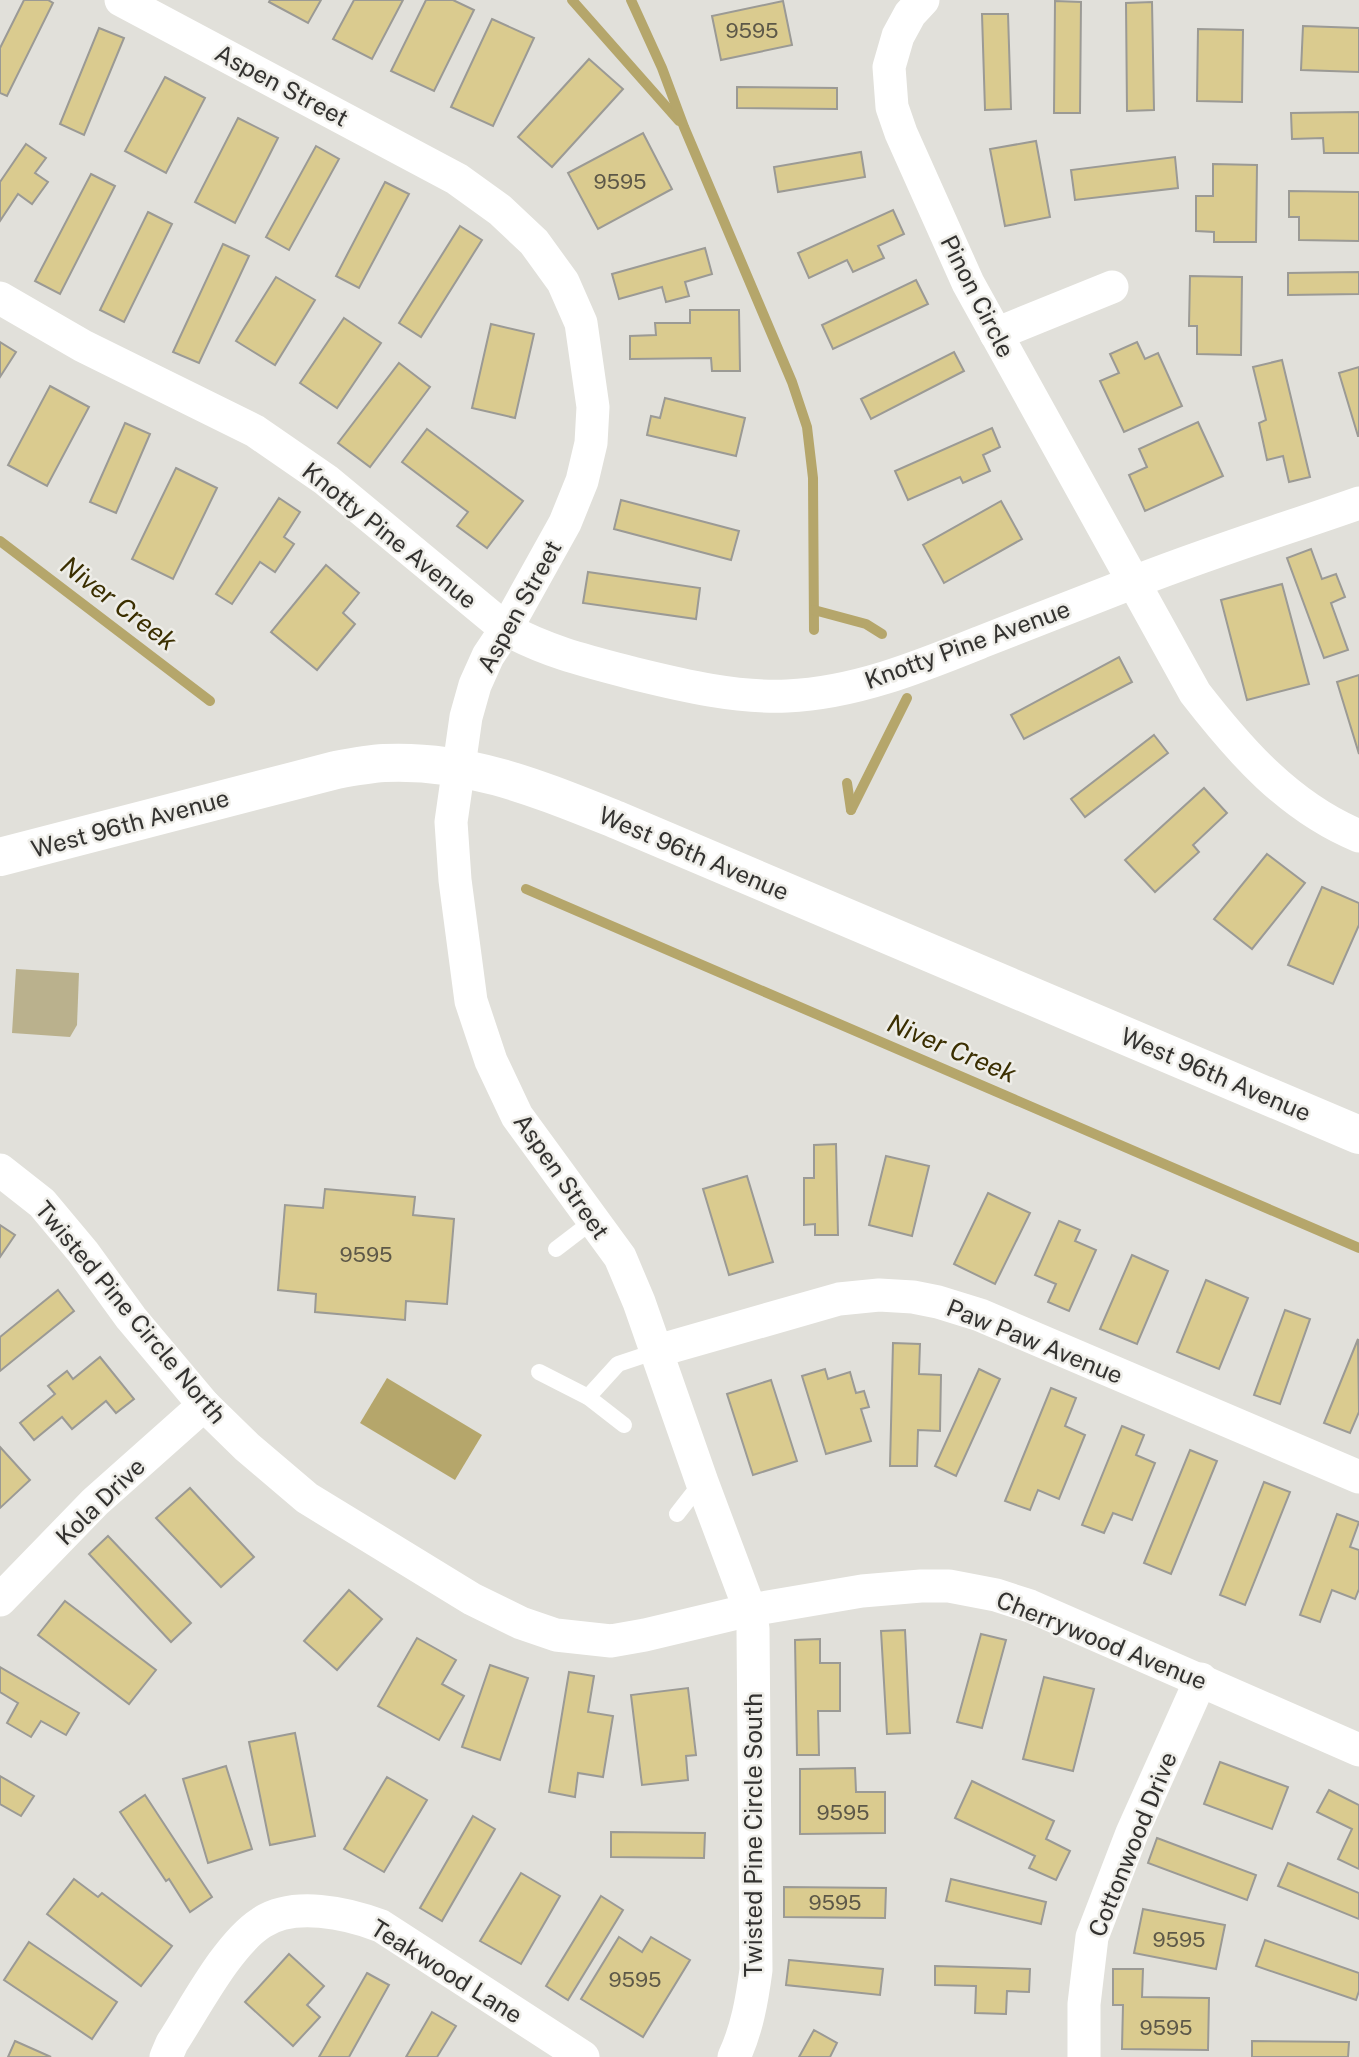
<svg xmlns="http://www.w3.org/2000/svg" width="1359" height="2057" viewBox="0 0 1359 2057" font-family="'Public Sans',sans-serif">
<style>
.green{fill:#bab18d}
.water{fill:#b5a66b}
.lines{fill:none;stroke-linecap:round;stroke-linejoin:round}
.stream{stroke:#b5a66b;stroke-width:10}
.building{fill:#dacb8f;stroke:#9b9a95;stroke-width:2}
.service{stroke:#fff;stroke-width:16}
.minor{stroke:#fff;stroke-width:33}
.tertiary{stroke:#fff;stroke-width:38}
.labels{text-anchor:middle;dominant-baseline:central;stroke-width:5;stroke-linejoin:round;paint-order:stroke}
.number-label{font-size:21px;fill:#5d5848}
.street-label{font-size:24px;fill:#333230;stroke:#eeede8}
.water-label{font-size:26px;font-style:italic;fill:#3a2e00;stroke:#eeede8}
</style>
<rect width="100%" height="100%" fill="#e1e0da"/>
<polygon class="green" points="16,969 79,973 77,1025 70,1037 12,1033"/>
<polygon class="water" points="387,1378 482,1435 455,1480 360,1423"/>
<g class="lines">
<g class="stream">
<polyline points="572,0 679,121"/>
<polyline points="631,0 662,68 684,127 792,382 807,427 813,478 814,630"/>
<polyline points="0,541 210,701"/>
<polyline points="814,610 866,624 882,634"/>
<polyline points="847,783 851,810"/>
<polyline points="851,810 907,698"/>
<polyline points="526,889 1359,1248"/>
</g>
</g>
<g class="building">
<polygon points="24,0 48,0 53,3 7,96 0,93 0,48"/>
<polygon points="270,0 321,0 308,23 269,2"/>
<polygon points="354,0 403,0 372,59 333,39"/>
<polygon points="426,0 453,0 474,10 434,91 391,71"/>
<polygon points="783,1 792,45 721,60 712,16"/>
<polygon points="1055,1 1081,2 1080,113 1054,113"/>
<polygon points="1152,2 1154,110 1127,111 1126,3"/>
<polygon points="982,14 1008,14 1011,109 985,110"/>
<polygon points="492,19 534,38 493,126 451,107"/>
<polygon points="1303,26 1359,28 1359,72 1301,70"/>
<polygon points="99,28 124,38 84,135 60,124"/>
<polygon points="1198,29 1243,30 1242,102 1197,101"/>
<polygon points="589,59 623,89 552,167 518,137"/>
<polygon points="165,77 205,98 166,173 125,151"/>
<polygon points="737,87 837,88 837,109 737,108"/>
<polygon points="1359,112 1359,153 1324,153 1323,138 1292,139 1291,113"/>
<polygon points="238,118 278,138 235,223 195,202"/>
<polygon points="643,133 672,189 598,229 568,173"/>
<polygon points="1036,141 1050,217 1005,226 990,149"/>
<polygon points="26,144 46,158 35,173 48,182 32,204 18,194 0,221 0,182"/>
<polygon points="316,146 339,159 289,250 266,237"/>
<polygon points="861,152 865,177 778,192 774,167"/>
<polygon points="1175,157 1178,188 1075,200 1071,170"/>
<polygon points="1213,164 1257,165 1256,242 1214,242 1214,232 1196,231 1196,196 1213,196"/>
<polygon points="91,174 115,186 60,294 35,281"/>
<polygon points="385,182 409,194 359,288 336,276"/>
<polygon points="1289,191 1359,192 1359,241 1299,240 1299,217 1289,217"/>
<polygon points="893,210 904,234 878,246 884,258 853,272 847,260 809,278 798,253"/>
<polygon points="148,212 172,224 124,322 100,310"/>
<polygon points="460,226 482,240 421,337 399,323"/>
<polygon points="223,244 249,256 199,363 173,352"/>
<polygon points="705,248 712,274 685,282 689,296 666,302 662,287 619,299 612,274"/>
<polygon points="1359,272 1359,294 1288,295 1288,273"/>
<polygon points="1190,276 1242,277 1241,355 1197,354 1197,326 1189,326"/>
<polygon points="276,277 315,300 275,365 236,341"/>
<polygon points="916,280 928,304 833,349 822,325"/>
<polygon points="690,310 739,310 740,371 712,371 711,358 630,359 630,336 656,335 655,323 690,323"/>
<polygon points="344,318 381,343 337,408 300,383"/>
<polygon points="491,324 534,334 515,418 472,408"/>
<polygon points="0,342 16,352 0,377"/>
<polygon points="1137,342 1145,359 1158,353 1182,406 1124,432 1100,381 1119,373 1110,354"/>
<polygon points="954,352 964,371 871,419 861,399"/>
<polygon points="1282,360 1310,477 1289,482 1283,456 1267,460 1259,423 1266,420 1253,367"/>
<polygon points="399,363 430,387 370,467 338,443"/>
<polygon points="1359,367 1359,436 1358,436 1339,373"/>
<polygon points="50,386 89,407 47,486 8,465"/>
<polygon points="665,398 745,418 736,456 647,435 651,416 660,418"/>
<polygon points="1198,422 1223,476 1145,511 1129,475 1147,467 1139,449"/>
<polygon points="125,423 150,434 116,513 90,502"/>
<polygon points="992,428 1000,447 983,455 990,471 963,483 960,477 908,500 895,471"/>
<polygon points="427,429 523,501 487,548 457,526 468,512 402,462"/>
<polygon points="176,468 217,488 173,579 132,559"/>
<polygon points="279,498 300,512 284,537 294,544 275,572 260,562 232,604 216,594"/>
<polygon points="621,500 739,531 731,560 614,529"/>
<polygon points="1001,501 1022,539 944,583 923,545"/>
<polygon points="1311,549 1322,579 1336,574 1345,597 1331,603 1348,650 1324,658 1287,558"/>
<polygon points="326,565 359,593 343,613 355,624 317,670 271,632"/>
<polygon points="588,572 700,588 696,619 583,603"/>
<polygon points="1282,584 1309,684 1247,700 1221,600"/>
<polygon points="1119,657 1132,682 1024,739 1011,715"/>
<polygon points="1359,675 1359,754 1337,682"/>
<polygon points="1154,735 1168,753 1085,817 1071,799"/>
<polygon points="1204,788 1227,813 1193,845 1199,852 1155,892 1125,860"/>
<polygon points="1267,854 1305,883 1252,949 1214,919"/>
<polygon points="1322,887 1359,903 1359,925 1333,984 1288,965"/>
<polygon points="836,1144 838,1235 815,1235 815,1224 804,1225 804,1178 814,1178 814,1145"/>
<polygon points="886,1156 929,1166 912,1236 869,1225"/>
<polygon points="747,1176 773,1262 729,1275 703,1189"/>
<polygon points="325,1189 415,1197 413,1215 454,1219 447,1304 406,1301 405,1320 315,1312 316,1294 278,1290 285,1205 323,1208"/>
<polygon points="988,1193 1030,1213 995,1284 954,1264"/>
<polygon points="1059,1221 1080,1230 1075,1241 1096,1250 1069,1311 1048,1302 1056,1284 1035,1275"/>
<polygon points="0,1225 15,1235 0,1257"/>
<polygon points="1132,1255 1168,1271 1137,1344 1100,1329"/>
<polygon points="1206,1280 1248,1298 1219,1369 1177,1352"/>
<polygon points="58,1290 74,1311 0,1371 0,1337"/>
<polygon points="1285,1310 1310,1319 1280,1404 1254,1395"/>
<polygon points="1358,1339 1359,1412 1350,1433 1324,1423"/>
<polygon points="893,1343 920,1344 919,1374 941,1375 940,1431 918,1430 917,1466 890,1466"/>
<polygon points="100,1357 134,1399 116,1413 106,1401 72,1429 62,1417 34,1440 20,1423 55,1394 48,1386 67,1371 73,1379"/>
<polygon points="825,1369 828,1379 850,1372 856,1393 864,1391 869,1407 861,1409 871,1441 826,1454 802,1376"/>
<polygon points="979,1369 1000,1379 956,1476 935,1466"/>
<polygon points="771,1380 797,1461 753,1475 727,1394"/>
<polygon points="1051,1388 1076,1398 1065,1426 1085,1435 1059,1499 1038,1490 1030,1510 1005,1501"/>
<polygon points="1122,1426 1144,1435 1136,1455 1155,1463 1132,1520 1113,1513 1104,1533 1082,1525"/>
<polygon points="0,1447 30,1480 0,1508"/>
<polygon points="1190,1450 1217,1461 1171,1574 1144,1563"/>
<polygon points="1264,1482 1290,1492 1245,1605 1220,1595"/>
<polygon points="190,1488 254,1557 221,1587 156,1518"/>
<polygon points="1337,1514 1359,1522 1350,1547 1359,1550 1359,1589 1355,1599 1332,1590 1320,1622 1300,1615"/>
<polygon points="108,1536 191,1623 171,1642 89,1554"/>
<polygon points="349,1590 382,1619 337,1670 304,1641"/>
<polygon points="65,1601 156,1670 129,1704 38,1635"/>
<polygon points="905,1630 910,1733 887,1734 881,1631"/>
<polygon points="981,1634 1006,1640 982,1728 957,1722"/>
<polygon points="417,1638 456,1660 442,1684 464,1696 439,1740 378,1706"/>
<polygon points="820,1639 820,1663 840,1663 840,1711 818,1711 819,1755 797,1755 795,1640"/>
<polygon points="490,1665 528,1678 500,1760 462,1747"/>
<polygon points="0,1667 79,1713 66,1735 41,1721 31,1737 7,1723 18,1703 0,1692"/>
<polygon points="569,1672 594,1676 588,1712 613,1716 603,1777 578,1773 575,1797 549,1792"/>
<polygon points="1044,1677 1094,1689 1073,1771 1023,1759"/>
<polygon points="688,1688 696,1755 686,1756 688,1780 642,1785 631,1695"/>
<polygon points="295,1733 315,1836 270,1845 249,1742"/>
<polygon points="1220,1762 1288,1787 1272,1829 1204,1804"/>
<polygon points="226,1766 252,1849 208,1863 183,1779"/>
<polygon points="855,1768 856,1792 885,1792 885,1833 800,1834 800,1769"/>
<polygon points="0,1776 34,1796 21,1816 0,1804"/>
<polygon points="387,1777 427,1800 384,1872 344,1849"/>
<polygon points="972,1781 1054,1821 1046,1839 1070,1851 1056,1880 1029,1868 1035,1856 955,1818"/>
<polygon points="1329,1790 1359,1805 1359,1869 1338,1859 1352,1829 1317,1812"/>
<polygon points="145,1795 212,1897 190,1912 169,1879 166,1881 120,1812"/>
<polygon points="473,1816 495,1829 442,1921 420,1908"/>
<polygon points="611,1832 705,1833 704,1858 611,1857"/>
<polygon points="1157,1838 1256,1875 1247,1900 1148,1863"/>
<polygon points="1288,1863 1359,1893 1359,1919 1278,1886"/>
<polygon points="521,1873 560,1896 521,1964 480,1941"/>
<polygon points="74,1879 98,1897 102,1893 172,1946 141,1986 47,1914"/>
<polygon points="951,1879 1046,1902 1041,1924 946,1901"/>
<polygon points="784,1887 886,1888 885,1918 784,1917"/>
<polygon points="601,1896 623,1910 568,2000 546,1986"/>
<polygon points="1143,1909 1225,1925 1216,1969 1134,1953"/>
<polygon points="619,1937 642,1952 651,1937 690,1960 643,2037 581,1999"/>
<polygon points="1265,1940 1359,1973 1359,1991 1356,2000 1256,1966"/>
<polygon points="29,1942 117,2002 92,2039 4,1980"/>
<polygon points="289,1954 324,1986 307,2005 320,2017 293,2046 245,2002"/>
<polygon points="789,1960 883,1969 880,1995 786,1985"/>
<polygon points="935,1966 1030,1969 1029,1992 1007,1991 1006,2014 975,2013 976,1986 935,1985"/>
<polygon points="1113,1969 1143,1969 1142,1997 1209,1998 1208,2050 1122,2049 1123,2005 1113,2005"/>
<polygon points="367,1973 389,1985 349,2057 319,2057"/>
<polygon points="432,2012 456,2026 437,2057 406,2057"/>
<polygon points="814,2030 837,2043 830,2057 799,2057"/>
<polygon points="15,2041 51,2057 8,2057"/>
<polygon points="1252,2041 1349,2042 1348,2057 1252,2057"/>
</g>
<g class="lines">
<g class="service">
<polyline points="556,1249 594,1220"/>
<polyline points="539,1372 588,1397 624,1425"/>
<polyline points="588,1397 618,1364 657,1351"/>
<polyline points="677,1514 702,1482"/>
</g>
<g class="minor">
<path d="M121,0L457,179L500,210L534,242L563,282L581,323L593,407L591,443L582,481L565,523L506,629L488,656L475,685L466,717L451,822L455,880L471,1001L491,1061L517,1116L620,1257L639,1302L702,1482L750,1610L753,1629L756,1970C752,2000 747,2029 734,2057"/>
<path d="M923,0L910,14L898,36L889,67L892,107L901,133L968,283L1195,693C1240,751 1289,807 1359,836"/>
<path d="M0,298L83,346L255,431L326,480L506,629C547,652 590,662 636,674C685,686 736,698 787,696C855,693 919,667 981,642C1027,624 1073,606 1119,588C1198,556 1279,531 1359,503"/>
<polyline points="996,334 1112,287"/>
<polyline points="0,1170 42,1203 83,1252 131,1318 204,1405 247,1447 307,1498 472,1599 521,1623 556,1635 611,1641 645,1635 750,1610 862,1591 921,1586 949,1586 996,1595 1030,1606 1359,1750"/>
<polyline points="657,1351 839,1299 879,1295 913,1297 938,1302 980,1315 1359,1477"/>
<polyline points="0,1600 95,1502 204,1405"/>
<path d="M166,2057L172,2043C195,2008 227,1945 261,1923C293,1901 347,1913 381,1926L583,2057"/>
<polyline points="1084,2057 1084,2004 1092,1937 1132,1833 1201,1679"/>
</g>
<path class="tertiary" d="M0,857L336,770C352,767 368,764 384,763C469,759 539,789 617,820L1359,1135"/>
</g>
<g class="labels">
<g class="number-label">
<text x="752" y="30">9595</text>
<text x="620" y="181">9595</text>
<text x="366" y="1254">9595</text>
<text x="843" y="1812">9595</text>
<text x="835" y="1902">9595</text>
<text x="1179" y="1939">9595</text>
<text x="635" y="1979">9595</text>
<text x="1166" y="2027">9595</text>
</g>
<g class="street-label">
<text transform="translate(282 85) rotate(28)">Aspen Street</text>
<text transform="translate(978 296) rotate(63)">Pinon Circle</text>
<text transform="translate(390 535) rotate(39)">Knotty Pine Avenue</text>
<text transform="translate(519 606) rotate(-61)">Aspen Street</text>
<text transform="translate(967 644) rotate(-20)">Knotty Pine Avenue</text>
<text transform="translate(130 823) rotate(-15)">West 96th Avenue</text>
<text transform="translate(694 853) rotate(23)">West 96th Avenue</text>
<text transform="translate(1216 1074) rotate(23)">West 96th Avenue</text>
<text transform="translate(562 1176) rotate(55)">Aspen Street</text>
<text transform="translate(131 1312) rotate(50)">Twisted Pine Circle North</text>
<text transform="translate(1035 1341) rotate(22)">Paw Paw Avenue</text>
<text transform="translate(100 1501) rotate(-44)">Kola Drive</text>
<text transform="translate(1102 1640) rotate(22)">Cherrywood Avenue</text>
<text transform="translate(753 1835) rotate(-90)">Twisted Pine Circle South</text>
<text transform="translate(1132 1844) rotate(-68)">Cottonwood Drive</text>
<text transform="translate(447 1971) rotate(32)">Teakwood Lane</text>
</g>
<g class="water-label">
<text transform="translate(119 603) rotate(37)">Niver Creek</text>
<text transform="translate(952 1048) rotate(23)">Niver Creek</text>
</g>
</g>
</svg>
